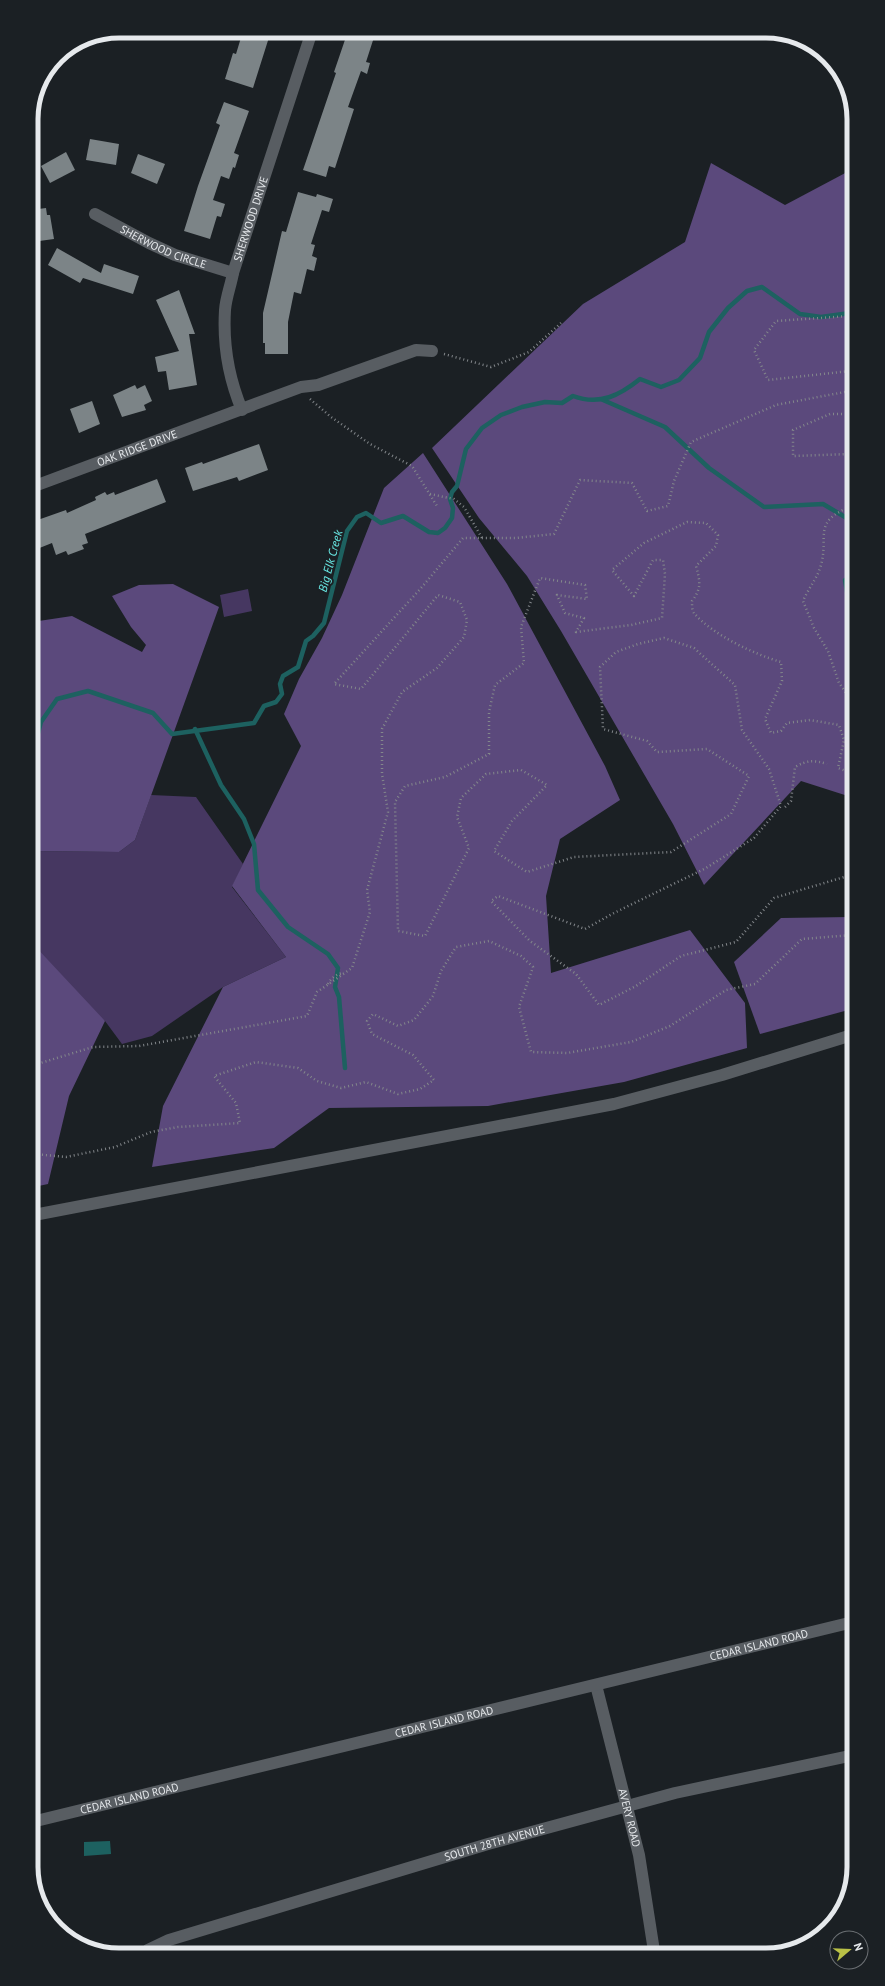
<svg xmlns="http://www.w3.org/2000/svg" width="885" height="1986" viewBox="0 0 885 1986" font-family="'PT Sans',sans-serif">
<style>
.green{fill:#463761}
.forest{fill:#5b497c}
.water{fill:#1d6160}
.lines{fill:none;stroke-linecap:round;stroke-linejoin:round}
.stream{stroke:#1d6160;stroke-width:4.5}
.building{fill:#7c8487}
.path{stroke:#83878b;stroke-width:2.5;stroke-dasharray:1 3;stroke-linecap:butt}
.minor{stroke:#585d62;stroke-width:12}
.labels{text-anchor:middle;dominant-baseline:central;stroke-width:4;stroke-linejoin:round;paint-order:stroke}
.street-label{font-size:11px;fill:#e6e9ec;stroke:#1b2024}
.water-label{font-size:12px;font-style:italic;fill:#68e8e4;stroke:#1b2024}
.rim{fill:none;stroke:#e6e9ec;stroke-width:5}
</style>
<rect width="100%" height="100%" fill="#1b2024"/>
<g class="green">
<polygon points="248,589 252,611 224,617 220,595"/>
<polygon points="151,795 196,797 243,864 232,887 286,957 223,987 152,1036 122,1044 105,1021 33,970 33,851 119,852 135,840"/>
</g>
<g class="forest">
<polygon points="711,163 785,205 849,171 851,797 801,781 704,885 673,824 561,631 527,576 479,518 432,448 583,304 685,242"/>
<polygon points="423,453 507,584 605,766 620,800 560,839 546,896 551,973 690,930 745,1003 747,1048 624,1082 488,1106 329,1108 274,1148 152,1167 163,1106 223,987 286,957 232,886 301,746 284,714 299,679 322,638 342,595 384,488"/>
<polygon points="173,584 219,607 135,840 119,852 33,851 32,622 72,616 142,652 146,645 131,627 112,596 139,585"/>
<polygon points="851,917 852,1009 760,1034 734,962 781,918"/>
<polygon points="33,944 105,1021 69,1096 48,1184 34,1187"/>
</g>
<polygon class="water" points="110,1841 111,1854 84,1856 84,1842"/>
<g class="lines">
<g class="stream">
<polyline points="603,400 665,427 709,468 764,507 823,504 850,520"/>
<polyline points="851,576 845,580 851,614"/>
<polyline points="195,729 221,785 244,819 254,844 258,890 288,927 328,954 338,968 335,987 339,997 345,1068"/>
<path d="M33,752L41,722L57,699L88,691L153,713L172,734L254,723L264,706L276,702L282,694L280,684L283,676L298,667L306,641L313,636L324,623L347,531L357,517L366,513L381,523L403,516L429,532L438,533L445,528L452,518L453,508L450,499L452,492L457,486L466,449L482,428L501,415L522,407L545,402L562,403L573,396C600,406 620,395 640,379L661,387L679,380L700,358L709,332L728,308L747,291L762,287L800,314L821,317L850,313"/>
</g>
</g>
<g class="building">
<polygon points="243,31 271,31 253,88 225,79 233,53 236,54"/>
<polygon points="348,31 376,31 366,62 370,63 367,74 361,71 348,107 354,109 335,168 329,166 326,177 303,170 336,73 334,72"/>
<polygon points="224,102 249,111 234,153 239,155 235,168 233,167 229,179 221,176 213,200 225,204 221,217 217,216 210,239 184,231 198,186 220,125 216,123"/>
<polygon points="90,139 119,144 116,165 86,160"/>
<polygon points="66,152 75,170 50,183 41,166"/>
<polygon points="138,154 165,164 157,184 131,173"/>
<polygon points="298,192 316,197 317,194 333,199 329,212 322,210 311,244 315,245 312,256 317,258 314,271 307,269 301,294 294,292 288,322 288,354 265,354 265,343 263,343 263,313 282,231 286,232"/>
<polygon points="46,208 47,215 50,215 54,239 32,242 31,210"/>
<polygon points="57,248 101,273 104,264 139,276 133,294 83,278 80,283 48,265"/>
<polygon points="179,290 195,334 189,334 197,385 169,390 166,371 158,372 155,357 179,351 156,300"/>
<polygon points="135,385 137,389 145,385 152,401 144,405 146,410 122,417 113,395"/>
<polygon points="92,401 100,424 79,433 70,409"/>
<polygon points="259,444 268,470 239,481 237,477 193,491 185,468 202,462 203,464"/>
<polygon points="157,479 166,502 85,534 88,543 82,545 84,549 68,555 66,551 56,555 52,543 32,551 32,522 66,510 67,513 96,500 95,497 105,492 107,495 114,492 115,495"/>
</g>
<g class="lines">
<g class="path">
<polyline points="850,316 776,321 754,350 768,380 850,371"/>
<polyline points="444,354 491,367 529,352 561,323"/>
<polyline points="310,399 331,417 370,444 412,466 437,506"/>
<polyline points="850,414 830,414 793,430 793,456 850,454"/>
<polyline points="430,494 454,499 464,507 482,538"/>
<path d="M850,507C812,522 829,536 821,565C818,577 808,589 803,601L814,628L828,651L839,683L851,700"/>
<path d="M851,773L838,768L844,740L839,725L810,720L787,723L781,731L771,733L765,719L782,681L781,662C756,655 711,634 694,613C692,610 692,605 692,601C702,588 700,581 696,566L716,546L718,535L706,523L687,522L644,543L612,570L634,596L653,560H663L665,574L662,618L631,625L576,632L584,618L565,613L557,595L587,599L585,585L540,578L521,627L524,663L495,685L489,712V754L445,777L405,786L395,802L398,931L425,936L469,848L457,817L461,798L486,774L521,770L547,785L512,821L494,851L527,872L574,857L671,852L731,814L749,776L707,749L657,752L647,741L603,729L600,667L616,652L638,644L664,638L694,648L735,685L742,730L769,769L781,806L754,838L706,868L612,914L585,929L498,896L491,901L530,941L576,974L599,1005L636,986L681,956L736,942L774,898L851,875"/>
<path d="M785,807L791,801L795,767C807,760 814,760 827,764"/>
<path d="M328,984C331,978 338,973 344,973"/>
<polyline points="34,1065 93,1047 139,1046 307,1016 317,992 352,968 370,912 367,890 388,812 382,774 382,729 402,692 437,668 464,637 467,620 460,602 438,595 361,689 334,684 422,587 463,538 516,538 554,534 580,480 632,483 647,511 668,506 674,481 691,442 776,405 850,391"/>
<polyline points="34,1154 66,1157 115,1147 151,1132 178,1127 240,1123 236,1103 214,1076 256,1062 298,1068 317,1081 341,1088 366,1082 398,1094 420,1089 434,1080 413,1055 372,1034 367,1021 373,1014 398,1026 414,1020 433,996 441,971 456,947 489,941 521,956 533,967 519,1007 531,1052 567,1053 631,1042 670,1026 726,990 755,984 802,939 852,935"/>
</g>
<g class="minor">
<path id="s1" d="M95,214L149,243L175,255L233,273"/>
<path id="s2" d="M242,410C229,379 223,343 225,310C226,297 231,285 233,273L312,31"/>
<path id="s3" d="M32,487L301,387L318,385L416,350L432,351"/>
<polyline points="34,1215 614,1104 722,1075 852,1035"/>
<path id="s4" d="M596,1685L639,1855L654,1951"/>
<path id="s5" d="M36,1821L853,1622"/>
<path id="s6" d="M143,1955L148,1950L169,1940L488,1844L675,1793L854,1755"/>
</g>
</g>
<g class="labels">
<g class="street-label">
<text stroke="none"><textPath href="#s2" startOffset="197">SHERWOOD DRIVE</textPath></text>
<text stroke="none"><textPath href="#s1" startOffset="76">SHERWOOD CIRCLE</textPath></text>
<text stroke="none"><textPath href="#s3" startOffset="112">OAK RIDGE DRIVE</textPath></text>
<text stroke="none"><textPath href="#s5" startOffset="744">CEDAR ISLAND ROAD</textPath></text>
<text stroke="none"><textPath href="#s5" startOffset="420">CEDAR ISLAND ROAD</textPath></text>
<text stroke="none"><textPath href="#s5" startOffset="96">CEDAR ISLAND ROAD</textPath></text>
<text stroke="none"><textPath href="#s4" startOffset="137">AVERY ROAD</textPath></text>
<text stroke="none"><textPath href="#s6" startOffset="370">SOUTH 28TH AVENUE</textPath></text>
</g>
<g class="water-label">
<text transform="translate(330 561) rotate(-75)">Big Elk Creek</text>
</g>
</g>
<path d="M0 0H885V1986H0ZM119 38H766A81 81 0 0 1 847 119V1867A81 81 0 0 1 766 1948H119A81 81 0 0 1 38 1867V119A81 81 0 0 1 119 38Z" fill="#1b2024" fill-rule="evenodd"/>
<path class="rim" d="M119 38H766A81 81 0 0 1 847 119V1867A81 81 0 0 1 766 1948H119A81 81 0 0 1 38 1867V119A81 81 0 0 1 119 38Z"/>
<g transform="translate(849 1950) rotate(71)"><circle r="19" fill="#1b2024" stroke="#6c7074"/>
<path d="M0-3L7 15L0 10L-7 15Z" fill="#b9c046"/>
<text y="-6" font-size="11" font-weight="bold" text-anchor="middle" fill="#e6e9ec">N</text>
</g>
</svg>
